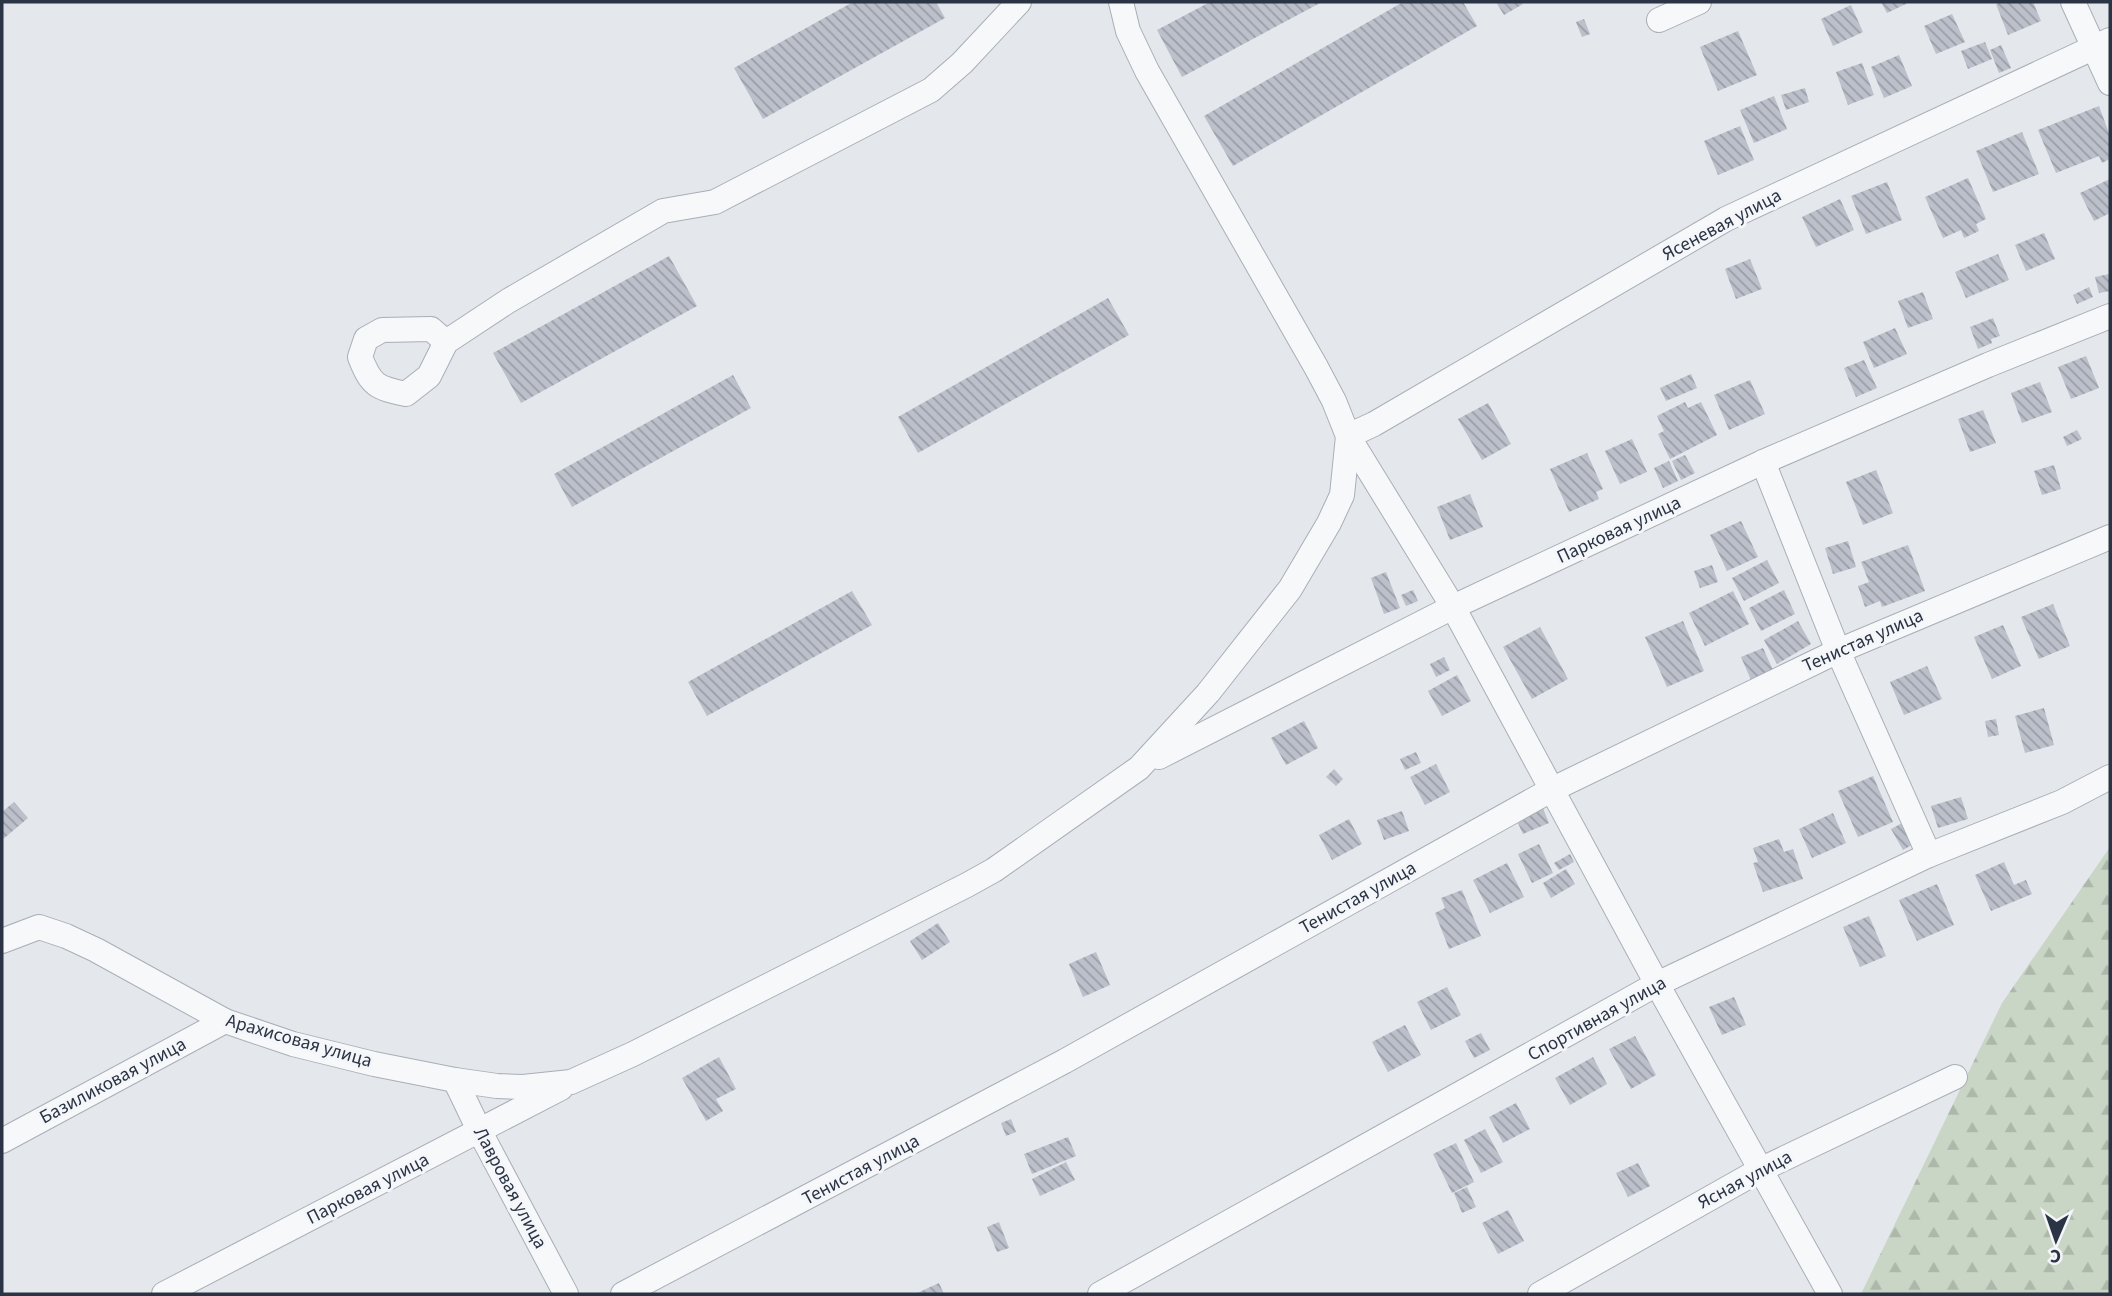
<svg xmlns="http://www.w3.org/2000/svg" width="2112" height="1296" viewBox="0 0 2112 1296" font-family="'Source Sans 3',sans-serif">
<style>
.forest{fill:url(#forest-firs)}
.building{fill:url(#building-back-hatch)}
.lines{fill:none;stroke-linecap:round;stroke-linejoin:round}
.minor-casing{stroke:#a9aeb7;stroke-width:26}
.minor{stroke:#f7f8fa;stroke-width:24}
.labels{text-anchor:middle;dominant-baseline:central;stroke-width:6;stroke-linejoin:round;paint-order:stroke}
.street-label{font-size:19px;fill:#2b3445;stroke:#f4f6f9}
</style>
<defs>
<pattern id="forest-firs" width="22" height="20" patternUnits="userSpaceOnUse" patternTransform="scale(1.75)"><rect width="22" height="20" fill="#c9d6c5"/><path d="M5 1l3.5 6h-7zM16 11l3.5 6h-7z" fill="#adb8ab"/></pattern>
<pattern id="building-back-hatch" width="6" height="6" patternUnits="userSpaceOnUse" patternTransform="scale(1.75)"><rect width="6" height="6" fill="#bbc0ca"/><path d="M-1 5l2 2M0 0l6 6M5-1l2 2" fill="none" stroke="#989da6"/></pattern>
</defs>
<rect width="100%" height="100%" fill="#e4e7ec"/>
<polygon class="forest" points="2110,847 2110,1294 1861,1294 2002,1003"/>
<g class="building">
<polygon points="853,2 936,2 945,18 763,119 734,68"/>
<polygon points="1210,2 1322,2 1182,77 1157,30"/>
<polygon points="1403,2 1463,2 1477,26 1233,166 1204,116"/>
<polygon points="1496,2 1521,2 1523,4 1504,15"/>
<polygon points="1881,2 1910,2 1887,13"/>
<polygon points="2001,2 2033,2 2041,21 2008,35 1996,4"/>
<polygon points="1851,5 1863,32 1833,46 1821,19"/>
<polygon points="1952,14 1965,42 1936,54 1924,26"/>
<polygon points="1584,19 1590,34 1582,37 1576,22"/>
<polygon points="1738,31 1757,75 1718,91 1700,47"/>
<polygon points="1985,42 1992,59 1968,69 1961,51"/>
<polygon points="2001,45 2011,68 1999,73 1990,50"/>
<polygon points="1899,55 1912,86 1884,98 1871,67"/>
<polygon points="1862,63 1874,95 1848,105 1836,72"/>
<polygon points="1805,88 1809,102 1786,110 1781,95"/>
<polygon points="1774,96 1787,129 1754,143 1740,110"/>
<polygon points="2099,106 2110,136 2110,159 2102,163 2099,156 2056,173 2038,130"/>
<polygon points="1740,126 1754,160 1718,175 1704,141"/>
<polygon points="2022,132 2039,174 1993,192 1976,151"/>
<polygon points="1968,178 1986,219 1976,224 1979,231 1964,238 1961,230 1943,238 1925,197"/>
<polygon points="2110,179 2110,213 2094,221 2080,193"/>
<polygon points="1887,182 1902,220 1866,234 1851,196"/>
<polygon points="1840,199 1854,230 1816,247 1802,217"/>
<polygon points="2044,233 2055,259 2026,271 2015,245"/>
<polygon points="1998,254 2009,280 1966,298 1955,272"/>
<polygon points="669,256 697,306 521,403 493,353"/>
<polygon points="1750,259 1762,289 1736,299 1725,269"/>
<polygon points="2109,274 2110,291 2099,293 2095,277"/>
<polygon points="2089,287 2093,297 2077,304 2073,295"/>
<polygon points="1923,292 1933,319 1908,328 1898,301"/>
<polygon points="1108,298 1129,335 918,453 898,417"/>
<polygon points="1993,318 2000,336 1991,339 1992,343 1978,349 1970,327"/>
<polygon points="1895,328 1907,354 1874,368 1863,342"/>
<polygon points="2086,356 2099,388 2071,399 2058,367"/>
<polygon points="1864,360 1877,388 1856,397 1844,368"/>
<polygon points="1691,374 1697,388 1666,401 1660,388"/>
<polygon points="733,375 751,408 572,507 554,474"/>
<polygon points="1750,380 1765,414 1729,430 1714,395"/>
<polygon points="2040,382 2052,412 2022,423 2011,393"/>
<polygon points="1685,402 1688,408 1701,402 1717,435 1670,459 1658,434 1664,431 1657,416"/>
<polygon points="1488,403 1511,444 1482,460 1458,419"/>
<polygon points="1983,410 1996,443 1970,452 1958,419"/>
<polygon points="2077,430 2082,439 2067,446 2063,437"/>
<polygon points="1632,439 1647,472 1620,484 1605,451"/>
<polygon points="1587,453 1603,489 1596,492 1599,499 1569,512 1550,469"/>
<polygon points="1685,455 1695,473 1681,480 1672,461"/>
<polygon points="1669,461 1678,481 1663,488 1654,468"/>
<polygon points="2054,465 2061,489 2042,495 2034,471"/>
<polygon points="1876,470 1893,513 1863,525 1846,482"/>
<polygon points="1470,494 1483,527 1450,540 1437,507"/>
<polygon points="1741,521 1758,557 1727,571 1710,535"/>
<polygon points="1848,541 1856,567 1833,574 1825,548"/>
<polygon points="1908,545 1925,591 1882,607 1880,601 1865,607 1858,586 1869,582 1861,562"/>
<polygon points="1767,560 1779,583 1744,601 1732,578"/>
<polygon points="1712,565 1718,582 1700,588 1694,571"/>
<polygon points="1386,572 1400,608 1384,614 1371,578"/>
<polygon points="1413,590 1418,601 1406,606 1401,595"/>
<polygon points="1784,590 1795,614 1761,631 1749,608"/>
<polygon points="852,591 872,625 707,716 688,682"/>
<polygon points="1733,591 1749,624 1705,646 1689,613"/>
<polygon points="2053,604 2070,646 2039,659 2021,617"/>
<polygon points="1683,621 1704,671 1667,687 1645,637"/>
<polygon points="1798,621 1811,644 1777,664 1764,640"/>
<polygon points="2003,625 2021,666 1992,679 1974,637"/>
<polygon points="1540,627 1568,679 1532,699 1503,647"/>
<polygon points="1763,648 1773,670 1751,680 1741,657"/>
<polygon points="1444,657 1450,670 1436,677 1430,664"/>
<polygon points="1927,666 1942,699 1904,715 1890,682"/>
<polygon points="1457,675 1471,701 1442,716 1428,691"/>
<polygon points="2044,708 2054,745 2025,753 2015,716"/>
<polygon points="1996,719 1999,735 1988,737 1985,721"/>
<polygon points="1304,721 1318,748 1286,765 1271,738"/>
<polygon points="1416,752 1421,763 1405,770 1400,759"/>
<polygon points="1436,764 1450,792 1425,805 1410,777"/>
<polygon points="1334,769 1343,779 1336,786 1326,777"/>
<polygon points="1873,776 1893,822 1858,837 1838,791"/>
<polygon points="1961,797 1968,819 1938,828 1931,806"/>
<polygon points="14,802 28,818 2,840 2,812"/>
<polygon points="1542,806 1549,823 1523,834 1515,817"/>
<polygon points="1402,811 1409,831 1384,840 1377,820"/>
<polygon points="1833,813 1846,843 1812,858 1799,829"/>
<polygon points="1349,819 1362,844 1332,860 1319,835"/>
<polygon points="1906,821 1917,842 1903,850 1891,829"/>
<polygon points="1779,839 1784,852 1793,849 1803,879 1763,892 1753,863 1758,862 1753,848"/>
<polygon points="1539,844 1553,873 1532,883 1518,854"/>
<polygon points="1570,854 1574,862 1559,870 1554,863"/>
<polygon points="2004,862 2014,885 2026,880 2032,894 1991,911 1975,875"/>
<polygon points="1507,863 1524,897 1490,913 1473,880"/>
<polygon points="1566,869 1575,884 1551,898 1543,883"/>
<polygon points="1937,884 1954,925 1917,941 1899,900"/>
<polygon points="1462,890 1481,936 1449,949 1435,913 1445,908 1441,898"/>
<polygon points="1869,916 1886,956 1860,967 1843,927"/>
<polygon points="938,923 950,942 922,960 910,941"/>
<polygon points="1096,952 1110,985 1083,997 1069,964"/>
<polygon points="1447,987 1461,1015 1431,1030 1417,1002"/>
<polygon points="1734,997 1746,1025 1722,1035 1709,1007"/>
<polygon points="1405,1025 1421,1055 1388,1072 1372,1042"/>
<polygon points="1481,1033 1490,1050 1474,1058 1465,1041"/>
<polygon points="1635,1036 1656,1075 1631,1089 1609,1049"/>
<polygon points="719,1057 736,1089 716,1099 723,1111 706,1121 682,1078"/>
<polygon points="1593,1057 1607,1084 1570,1105 1555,1078"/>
<polygon points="1516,1103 1530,1129 1503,1143 1489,1117"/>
<polygon points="1011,1119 1016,1132 1006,1136 1001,1123"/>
<polygon points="1485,1129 1503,1162 1481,1173 1464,1140"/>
<polygon points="1068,1137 1076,1156 1032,1174 1024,1154"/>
<polygon points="1456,1143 1474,1182 1452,1193 1433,1154"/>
<polygon points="1066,1162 1075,1180 1040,1196 1032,1179"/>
<polygon points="1638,1163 1650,1186 1628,1197 1616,1173"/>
<polygon points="1467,1187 1476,1207 1462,1213 1454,1193"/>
<polygon points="1508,1210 1524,1241 1498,1254 1482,1223"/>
<polygon points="999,1222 1009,1248 997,1252 987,1227"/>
<polygon points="939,1283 944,1294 915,1294"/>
</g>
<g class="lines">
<g class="minor-casing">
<g id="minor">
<polyline points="1121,2 1128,31 1147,71 1316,367 1334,401 1348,436 1453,607 1657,984 1830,1294"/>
<polyline points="2073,2 2110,83"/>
<polyline points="1659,20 1699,2"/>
<path d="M446,342L431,329L382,330L366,339L360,357C371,385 376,388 406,394L429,376L446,342L508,301L663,211L715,202L931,90L962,63L1019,2"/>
<polyline points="1348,436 1374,424 1726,219 2110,40"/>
<polyline points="1763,462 1838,651 1929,855"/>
<polyline points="1159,757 1453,607 1763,462 1988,365 2110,316"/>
<polyline points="2,941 39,927 66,936 96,950 225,1021 293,1044 374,1064 455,1080 497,1086 523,1087 571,1082 633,1054 967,885 994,870 1139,768 1208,693 1290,589 1329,523 1342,495 1348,436"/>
<polyline points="455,1080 480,1132 566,1294"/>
<polyline points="2,1141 225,1021"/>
<polyline points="164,1294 561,1088"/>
<polyline points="623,1294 1065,1061 1551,790 1838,651 2110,537"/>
<polyline points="1100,1294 1657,984 1929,855 2062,802 2110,777"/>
<polyline points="1540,1294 1760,1170 1955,1077"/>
</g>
</g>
<use href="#minor" class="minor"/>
</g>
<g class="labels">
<g class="street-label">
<text transform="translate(1722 225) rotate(-28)">Ясеневая улица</text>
<text transform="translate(1619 530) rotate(-25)">Парковая улица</text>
<text transform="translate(1863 641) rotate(-24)">Тенистая улица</text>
<text transform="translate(1358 898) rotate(-29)">Тенистая улица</text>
<text transform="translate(1597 1019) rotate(-29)">Спортивная улица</text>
<text transform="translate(299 1041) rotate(16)">Арахисовая улица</text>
<text transform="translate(113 1081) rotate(-28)">Базиликовая улица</text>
<text transform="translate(861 1170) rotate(-28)">Тенистая улица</text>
<text transform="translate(1745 1180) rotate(-28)">Ясная улица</text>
<text transform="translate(510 1188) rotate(62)">Лавровая улица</text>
<text transform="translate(368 1189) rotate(-27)">Парковая улица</text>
</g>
</g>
<rect width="2112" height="1296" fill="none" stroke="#2b3445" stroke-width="7"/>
<g transform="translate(2056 1240) rotate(182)" stroke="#f4f6f9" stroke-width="5" paint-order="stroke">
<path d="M0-5L12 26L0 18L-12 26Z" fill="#2b3445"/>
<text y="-10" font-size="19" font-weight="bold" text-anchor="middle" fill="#2b3445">С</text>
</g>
</svg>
